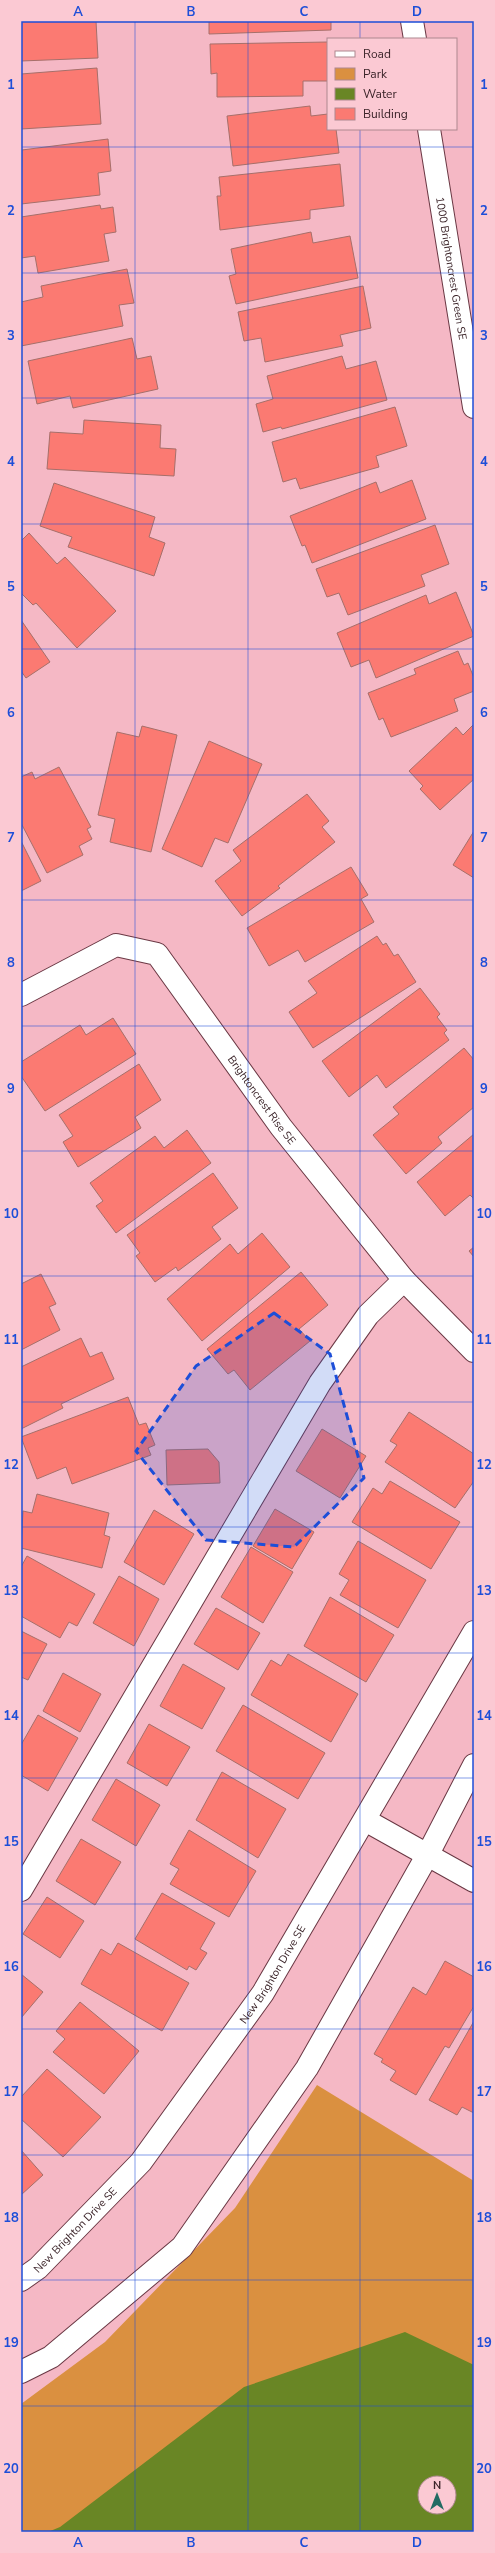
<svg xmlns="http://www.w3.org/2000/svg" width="495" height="2553" viewBox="0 0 495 2553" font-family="'Nunito Sans',sans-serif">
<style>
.green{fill:#da9040;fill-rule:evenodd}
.water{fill:#698625;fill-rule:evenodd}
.building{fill:#fb7a72;stroke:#a66f6a}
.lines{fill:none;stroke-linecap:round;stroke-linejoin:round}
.minor-casing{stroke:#6a3844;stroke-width:24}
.minor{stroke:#fff;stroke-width:22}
.marked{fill:#1d4ed8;fill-opacity:0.2;stroke:#1d4ed8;stroke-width:3;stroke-dasharray:8 5;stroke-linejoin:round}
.grid{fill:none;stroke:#1d4ed8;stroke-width:1;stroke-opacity:0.55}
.labels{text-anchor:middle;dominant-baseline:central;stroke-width:3;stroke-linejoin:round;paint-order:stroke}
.street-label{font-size:11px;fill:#3b2429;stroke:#fbc9d3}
.neatline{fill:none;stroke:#1d4ed8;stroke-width:1.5}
.grid-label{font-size:13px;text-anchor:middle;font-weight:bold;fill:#1d4ed8}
</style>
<rect width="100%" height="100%" fill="#f5b8c5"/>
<path class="green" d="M317,2085L474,2181V2532H21V2404L105,2342L235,2208ZM425,2483H449V2507H425Z"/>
<path class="water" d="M405,2332L474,2365V2532H48L60,2527L244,2387ZM425,2483H449V2507H425Z"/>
<g class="building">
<polygon points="21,21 96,21 98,58 21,61"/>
<polygon points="209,21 331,21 331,30 209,34"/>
<polygon points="328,42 328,81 303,81 303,96 217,97 217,73 211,74 210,44"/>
<polygon points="97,68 101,124 21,129 21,74"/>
<polygon points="310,106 311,116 328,114 328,129 336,129 339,153 233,166 227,116"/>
<polygon points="108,139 111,171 98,173 100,195 21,204 22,150"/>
<polygon points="340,164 344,206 310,210 310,219 220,230 217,196 221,196 219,177"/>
<polygon points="100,205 101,209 113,207 116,232 104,234 109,261 38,273 35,256 21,258 21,217"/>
<polygon points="311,232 313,243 350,236 358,278 236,304 229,276 236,274 231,249"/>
<polygon points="127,269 134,303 119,305 123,326 21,346 21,302 43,297 41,286"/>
<polygon points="363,286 371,328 340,335 343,346 265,362 261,338 244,341 238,312"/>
<polygon points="132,338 137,359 151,356 158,389 73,408 70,396 37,404 28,361"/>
<polygon points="342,356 346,369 376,361 387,400 282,429 281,427 263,432 256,404 273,399 267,376"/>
<polygon points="395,407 407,446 376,456 379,467 300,489 296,478 283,482 272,442"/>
<polygon points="84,420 161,425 160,448 176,449 174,476 47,469 50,432 83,434"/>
<polygon points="412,480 426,519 312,563 305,545 302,546 290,516 376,482 380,493"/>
<polygon points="54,483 155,517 149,537 165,543 154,576 68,547 72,537 40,526"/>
<polygon points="435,525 449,564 421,575 425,586 348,615 339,593 327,597 316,569"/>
<polygon points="29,533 57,564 65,557 116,611 77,648 36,603 33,605 21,593 21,541"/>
<polygon points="456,592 474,636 376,678 369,660 351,667 337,633 426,595 429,604"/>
<polygon points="21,620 50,662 26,678 21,671"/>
<polygon points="458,651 464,665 468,663 474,678 474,691 454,699 458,711 391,737 383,718 379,720 368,693 416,674 414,669"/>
<polygon points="474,724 474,779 440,810 420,789 423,786 409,771 456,727 463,735"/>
<polygon points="142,726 177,735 151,852 110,842 115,819 98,815 117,732 139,737"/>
<polygon points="209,741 262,764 228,843 215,838 202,867 162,849"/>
<polygon points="59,767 91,827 87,829 92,839 79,846 83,855 47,873 21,823 21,777 32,772 35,779"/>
<polygon points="307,794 329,821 322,827 335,842 278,886 280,888 242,916 215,881 241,861 233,850"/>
<polygon points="474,831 474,878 453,865"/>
<polygon points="21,841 41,881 21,891"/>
<polygon points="351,867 368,895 361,899 374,922 305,962 298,950 269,966 247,928"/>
<polygon points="377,936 383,945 386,943 394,956 398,954 416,982 313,1048 289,1012 317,993 308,981"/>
<polygon points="420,988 440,1014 437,1017 447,1030 444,1033 449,1040 386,1088 377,1075 349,1097 322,1061"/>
<polygon points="113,1018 136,1054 45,1111 21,1076 21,1062 80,1025 86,1035"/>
<polygon points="464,1048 474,1060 474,1107 438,1137 442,1143 406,1174 373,1135 399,1114 393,1107"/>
<polygon points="139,1064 161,1100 135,1117 141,1128 78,1167 63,1142 73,1136 59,1115"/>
<polygon points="187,1130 211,1163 116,1233 96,1206 103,1201 90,1183 155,1136 164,1148"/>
<polygon points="474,1134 474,1199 470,1195 445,1216 417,1182"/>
<polygon points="213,1173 238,1208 212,1227 221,1239 178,1271 176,1267 155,1282 136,1256 140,1253 127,1235"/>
<polygon points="262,1233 290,1267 202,1341 167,1299 230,1244 238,1254"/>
<polygon points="474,1247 474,1257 469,1251"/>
<polygon points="301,1272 328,1305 299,1329 310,1341 250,1390 234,1370 228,1374 207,1349"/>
<polygon points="41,1274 56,1304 49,1307 60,1330 21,1350 21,1284"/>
<polygon points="81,1338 90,1357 102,1352 114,1379 61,1404 63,1408 21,1429 21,1367"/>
<polygon points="128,1397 139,1425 146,1423 155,1445 148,1448 151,1455 72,1484 66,1467 37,1479 21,1437"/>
<polygon points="409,1412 474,1454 474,1481 455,1508 385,1462 397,1445 390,1441"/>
<polygon points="322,1429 366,1456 340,1498 296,1471"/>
<polygon points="208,1449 219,1462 220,1483 167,1485 166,1450"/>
<polygon points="390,1481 460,1522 431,1569 352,1522 373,1488 382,1494"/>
<polygon points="37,1494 109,1513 104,1535 110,1537 102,1568 21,1548 23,1511 32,1513"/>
<polygon points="275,1509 314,1532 292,1569 253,1546"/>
<polygon points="154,1510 194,1534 164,1585 124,1562"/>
<polygon points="358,1541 426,1580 398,1628 340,1595 349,1580 339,1574"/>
<polygon points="251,1547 293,1572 263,1623 221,1597"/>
<polygon points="27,1556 95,1594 77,1626 69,1622 60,1638 21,1616 21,1567"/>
<polygon points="119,1576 159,1599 134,1646 93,1623"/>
<polygon points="330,1597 394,1635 366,1682 304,1646"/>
<polygon points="216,1608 260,1633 238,1670 194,1644"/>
<polygon points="21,1631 47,1644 28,1680 21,1677"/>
<polygon points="288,1654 358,1694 331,1742 251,1695 271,1660 281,1666"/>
<polygon points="183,1664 225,1688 202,1729 160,1706"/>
<polygon points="63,1673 101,1694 80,1732 43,1711"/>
<polygon points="243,1705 325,1753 298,1799 216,1751"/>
<polygon points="38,1715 78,1738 48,1791 21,1775 21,1745"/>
<polygon points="149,1724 190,1747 167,1786 127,1763"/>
<polygon points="222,1772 286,1809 258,1858 196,1820"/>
<polygon points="116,1779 160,1805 136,1846 92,1820"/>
<polygon points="189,1830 256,1871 229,1917 170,1884 179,1869 170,1864"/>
<polygon points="81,1839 121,1862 95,1905 56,1881"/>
<polygon points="162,1893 215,1923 200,1949 207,1953 196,1970 189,1966 187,1970 135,1939"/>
<polygon points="47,1897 84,1921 60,1958 23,1934"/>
<polygon points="118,1943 189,1983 162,2031 81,1984 101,1949 111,1955"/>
<polygon points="445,1961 474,1977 474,2006 449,2048 445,2046 416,2095 390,2080 396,2071 381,2062 383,2059 374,2054 413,1987 426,1995"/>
<polygon points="21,1974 43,1992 21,2018"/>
<polygon points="80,2002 139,2051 104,2094 53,2052 65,2039 56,2031"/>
<polygon points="474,2021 474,2113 462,2107 457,2115 429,2100"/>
<polygon points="47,2069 101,2117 63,2157 21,2119 21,2097"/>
<polygon points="21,2150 43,2175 21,2195"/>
</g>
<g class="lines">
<g class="minor-casing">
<g id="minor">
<polyline points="412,21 415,39"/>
<path id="s1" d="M429,129L474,407"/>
<path id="s2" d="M21,995L116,945L157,954L281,1127L404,1280L474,1351"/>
<polyline points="365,1820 474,1881"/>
<polyline points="21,1890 320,1383 368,1315 404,1280"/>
<path id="s3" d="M21,2280L38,2268L141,2162L263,1993L474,1632"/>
<polyline points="21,2372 51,2357 182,2247 307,2068 428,1854 474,1765"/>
</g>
</g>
<use href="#minor" class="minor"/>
</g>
<path class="marked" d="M274,1313L330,1354L364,1478L294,1547L206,1540L136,1451L196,1366Z"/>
<path class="grid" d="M135,21V2532M248,21V2532M360,21V39M360,129V2532M21,147H474M21,273H474M21,398H474M21,524H474M21,649H474M21,775H474M21,900H474M21,1026H474M21,1151H474M21,1276H474M21,1402H474M21,1527H474M21,1653H474M21,1778H474M21,1904H474M21,2029H474M21,2155H474M21,2280H474M21,2406H474"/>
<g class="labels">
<g class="street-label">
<text stroke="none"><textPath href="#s1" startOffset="141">1000 Brightoncrest Green SE</textPath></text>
<text stroke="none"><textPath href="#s2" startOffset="329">Brightoncrest Rise SE</textPath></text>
<text stroke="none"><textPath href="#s3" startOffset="398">New Brighton Drive SE</textPath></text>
<text stroke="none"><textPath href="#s3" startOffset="74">New Brighton Drive SE</textPath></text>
</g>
</g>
<rect width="495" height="2553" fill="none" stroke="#fbc9d3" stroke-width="44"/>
<rect x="327" y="38" width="130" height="92" fill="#fbc9d3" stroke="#ae878f"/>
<rect x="335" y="51" width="20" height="6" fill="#ffffff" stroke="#ae878f"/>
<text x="363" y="58" font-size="12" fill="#3b2429">Road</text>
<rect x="335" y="68" width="20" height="12" fill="#da9040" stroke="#ae878f"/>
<text x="363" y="78" font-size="12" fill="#3b2429">Park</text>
<rect x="335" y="88" width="20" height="12" fill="#698625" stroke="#ae878f"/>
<text x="363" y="98" font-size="12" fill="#3b2429">Water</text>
<rect x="335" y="108" width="20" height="12" fill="#fb7a72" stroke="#ae878f"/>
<text x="363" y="118" font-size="12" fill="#3b2429">Building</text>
<g transform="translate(437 2495)"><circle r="19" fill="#fbc9d3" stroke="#ae878f"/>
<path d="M0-3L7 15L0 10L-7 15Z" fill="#226b63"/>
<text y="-6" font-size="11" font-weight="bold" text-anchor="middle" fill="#3b2429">N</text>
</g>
<rect x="22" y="22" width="451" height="2509" class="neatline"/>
<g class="grid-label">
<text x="78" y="16">A</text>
<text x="191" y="16">B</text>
<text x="304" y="16">C</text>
<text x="417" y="16">D</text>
<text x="11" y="89">1</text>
<text x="484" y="89">1</text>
<text x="11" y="215">2</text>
<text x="484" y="215">2</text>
<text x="11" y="340">3</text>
<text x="484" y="340">3</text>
<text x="11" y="466">4</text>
<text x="484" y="466">4</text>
<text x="11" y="591">5</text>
<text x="484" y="591">5</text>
<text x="11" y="717">6</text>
<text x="484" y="717">6</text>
<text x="11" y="842">7</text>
<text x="484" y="842">7</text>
<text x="11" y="967">8</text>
<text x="484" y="967">8</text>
<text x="11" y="1093">9</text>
<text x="484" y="1093">9</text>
<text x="11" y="1218">10</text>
<text x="484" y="1218">10</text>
<text x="11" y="1344">11</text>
<text x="484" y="1344">11</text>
<text x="11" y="1469">12</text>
<text x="484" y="1469">12</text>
<text x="11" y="1595">13</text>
<text x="484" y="1595">13</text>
<text x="11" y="1720">14</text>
<text x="484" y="1720">14</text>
<text x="11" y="1846">15</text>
<text x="484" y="1846">15</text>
<text x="11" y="1971">16</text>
<text x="484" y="1971">16</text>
<text x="11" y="2096">17</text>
<text x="484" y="2096">17</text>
<text x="11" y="2222">18</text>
<text x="484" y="2222">18</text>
<text x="11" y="2347">19</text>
<text x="484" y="2347">19</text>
<text x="11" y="2473">20</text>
<text x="484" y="2473">20</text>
<text x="78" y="2547">A</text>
<text x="191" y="2547">B</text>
<text x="304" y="2547">C</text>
<text x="417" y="2547">D</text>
</g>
</svg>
